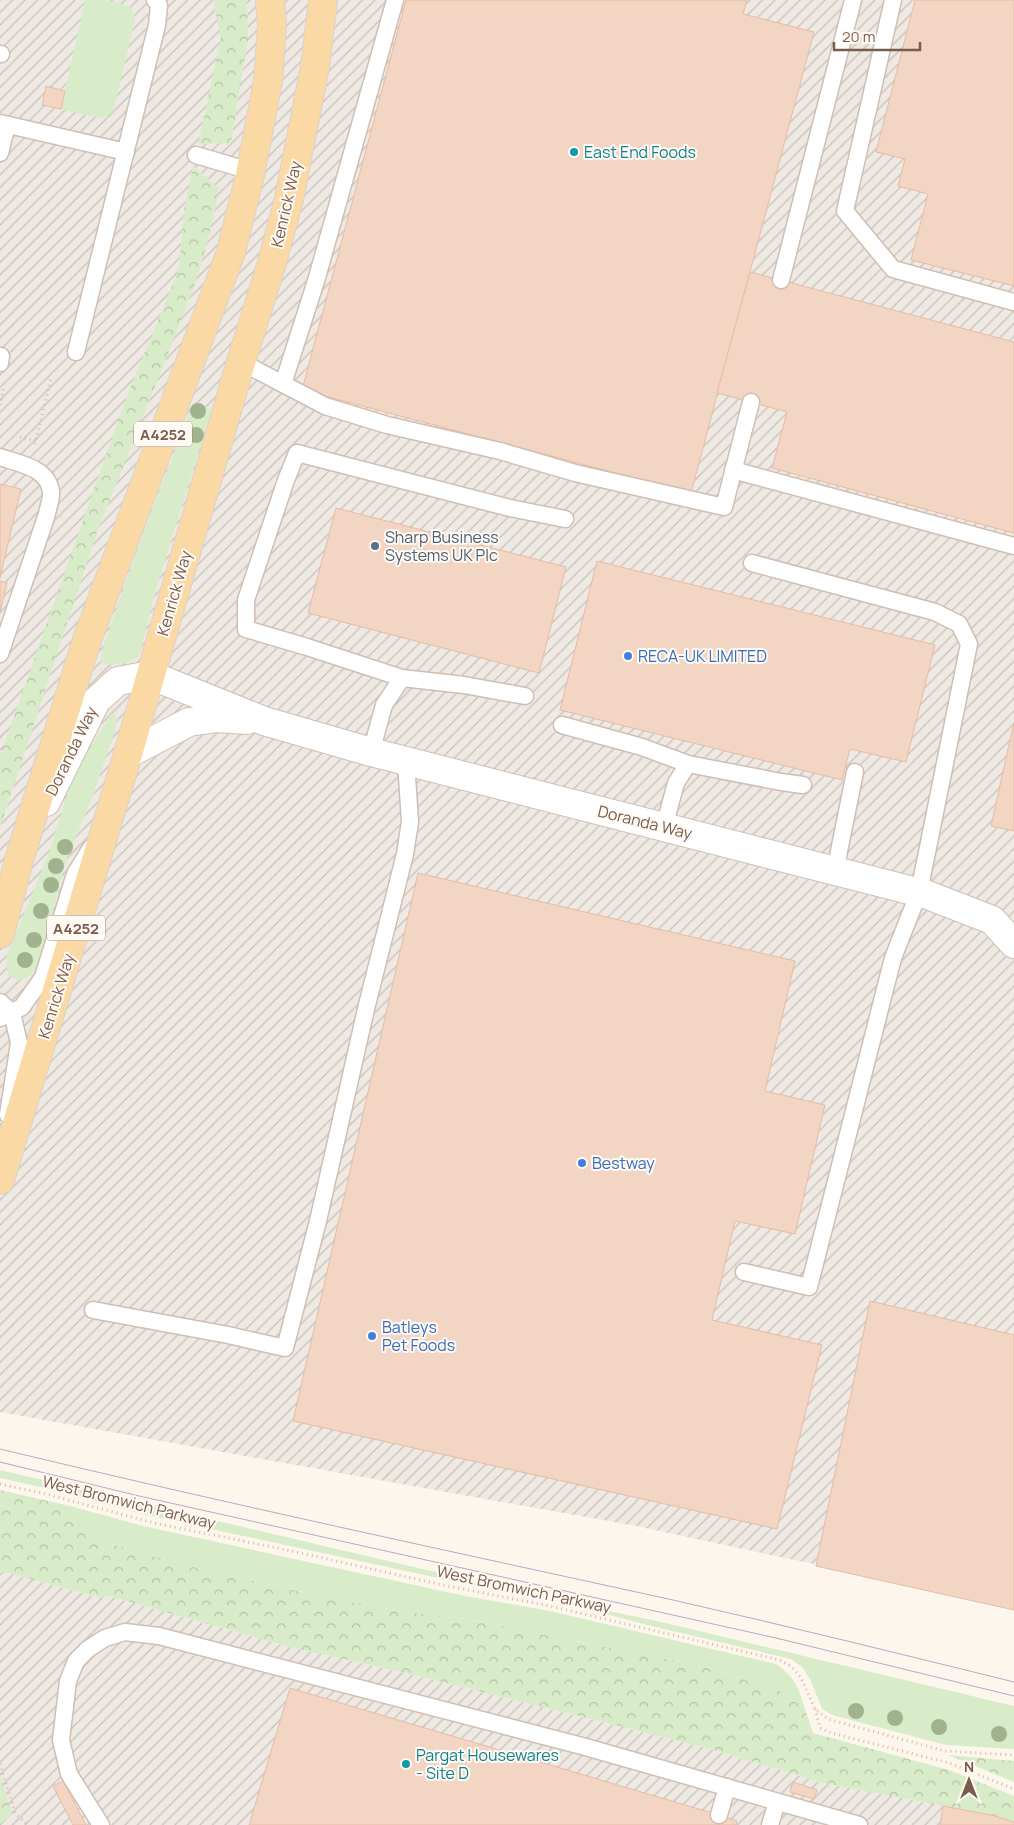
<svg xmlns="http://www.w3.org/2000/svg" width="1014" height="1825" viewBox="0 0 1014 1825" font-family="Manrope,sans-serif">
<style>
.industrial{fill:url(#industrial-furrows)}
.green{fill:#d8ecc9}
.forest{fill:url(#forest-crowns)}
.building{fill:#f3d5c3;stroke:#e6bba3}
.lines{fill:none;stroke-linecap:round;stroke-linejoin:round}
.service-casing{stroke:#d1beb0;stroke-width:19}
.minor-casing{stroke:#d1beb0;stroke-width:30}
.primary-casing{stroke:#dad1cd;stroke-width:30}
.path{stroke:#d9b8a5;stroke-width:3;stroke-dasharray:1 4;stroke-linecap:butt}
.service{stroke:#fff;stroke-width:16}
.minor{stroke:#fff;stroke-width:28}
.primary{stroke:#fbd9a5;stroke-width:28}
.tram{stroke:#b9a8c9;stroke-width:1}
.tree{fill:#a0b28e}
.culture-dot{fill:#0f9aa8;stroke:#fffaf3;stroke-width:2}
.service-dot{fill:#5c6f8a;stroke:#fffaf3;stroke-width:2}
.shop-dot{fill:#3f7fe0;stroke:#fffaf3;stroke-width:2}
.labels{text-anchor:middle;dominant-baseline:central;stroke-width:4;stroke-linejoin:round;paint-order:stroke}
.shield{fill:#fffaf3;stroke:#a28b7f;stroke-width:1}
.shield-label{font-size:15px;font-weight:bold;fill:#7a5c4d}
.culture-label{font-size:16px;fill:#0d838f;stroke:#fffaf3;text-anchor:start}
.street-label{font-size:16px;fill:#7a5c4d;stroke:#fffaf3}
.service-label{font-size:16px;fill:#4e5e75;stroke:#fffaf3;text-anchor:start}
.shop-label{font-size:16px;fill:#366cbe;stroke:#fffaf3;text-anchor:start}
</style>
<defs>
<pattern id="industrial-furrows" width="10" height="10" patternUnits="userSpaceOnUse" patternTransform="scale(1.25)"><rect width="10" height="10" fill="#efe9e4"/><path d="M-1 1l2-2M0 10L10 0M9 11l2-2" fill="none" stroke="#c7c0bb"/></pattern>
<pattern id="forest-crowns" width="20" height="18" patternUnits="userSpaceOnUse" patternTransform="scale(1.25)"><rect width="20" height="18" fill="#d8ecc9"/><path d="M2 6a3 3 0 1 1 6 0M12 15a3 3 0 1 1 6 0" fill="none" stroke="#b4c2a5"/></pattern>
</defs>
<rect width="100%" height="100%" fill="#fdf6ec"/>
<g class="industrial">
<polygon points="0,0 1014,0 1014,1607 636,1526 0,1412"/>
<polygon points="0,1571 101,1598 109,1596 286,1646 409,1674 707,1748 823,1783 995,1816 1014,1821 1014,1825 0,1825"/>
</g>
<g class="green">
<path d="M85,0C102,0 117,0 131,8L135,20L114,108L108,116L98,118L61,109Z"/>
<path d="M193,403L212,409L155,593L140,654C132,664 112,667 100,663L101,653L139,544Z"/>
<path d="M110,715H115L117,720L114,734L93,795L66,861L38,967C23,988 1,982 7,955L47,858L72,778Z"/>
<polygon points="0,1470 448,1575 517,1595 146,1515 53,1490 0,1478"/>
<path d="M70,1506L143,1526L465,1596L550,1611L776,1664C796,1678 798,1687 805,1709L780,1691L706,1667L466,1619L408,1612L328,1598L188,1566L107,1543L82,1520Z"/>
<polygon points="554,1600 657,1621 1014,1706 1014,1749 946,1745 832,1715 822,1709 811,1681 803,1668 791,1659 643,1624"/>
</g>
<g class="forest">
<polygon points="213,0 247,0 248,39 231,143 198,144 221,39"/>
<path d="M193,166L219,188C213,225 203,260 191,296L96,535L0,828V756L126,398L179,269L184,210Z"/>
<polygon points="0,1490 70,1506 82,1520 107,1543 188,1566 328,1598 408,1612 466,1619 706,1667 780,1691 805,1709 813,1733 949,1770 1014,1796 1014,1822 995,1816 823,1783 707,1748 409,1674 286,1646 109,1596 101,1598 0,1571"/>
<polygon points="948,1755 1014,1761 1014,1782"/>
<polygon points="0,1775 12,1815 0,1824"/>
</g>
<g class="building">
<polygon points="406,0 747,0 743,14 814,32 691,493 302,390"/>
<polygon points="915,0 1014,0 1014,286 911,260 928,194 898,186 905,159 876,152"/>
<polygon points="46,86 65,91 61,109 42,105"/>
<polygon points="750,272 1014,342 1014,533 772,468 787,412 717,393"/>
<polygon points="0,484 21,489 0,578"/>
<polygon points="336,508 566,567 539,673 308,613"/>
<polygon points="597,561 935,645 906,762 850,749 842,780 560,710"/>
<polygon points="0,581 7,583 0,613"/>
<polygon points="1014,722 1014,831 991,826"/>
<polygon points="418,873 795,961 765,1091 825,1105 795,1234 735,1221 712,1320 822,1345 777,1529 293,1421"/>
<polygon points="870,1301 1014,1335 1014,1610 816,1566"/>
<polygon points="290,1688 719,1815 737,1821 736,1825 249,1825"/>
<polygon points="63,1781 86,1825 73,1825 53,1786"/>
<polygon points="793,1782 817,1790 814,1799 790,1792"/>
<polygon points="943,1806 995,1816 1014,1822 1014,1825 940,1825"/>
</g>
<g class="lines">
<g class="service-casing">
<g id="service">
<polyline points="893,0 845,211 893,269 1014,302"/>
<polyline points="0,54 1,54"/>
<polyline points="0,123 126,152"/>
<polyline points="0,153 7,125"/>
<polyline points="196,155 250,171"/>
<polyline points="781,280 853,0"/>
<polyline points="76,352 157,25 159,5 155,0"/>
<polyline points="241,362 325,406 387,425 500,451 575,473 724,507 751,402"/>
<polyline points="0,363 1,356"/>
<polyline points="283,384 316,281 395,0"/>
<path d="M0,457C19,464 47,467 51,491C52,498 48,507 47,514L0,654"/>
<polyline points="733,470 1014,546"/>
<polyline points="402,678 307,647 246,629 246,600 286,480 297,453 510,508 565,519"/>
<polyline points="562,725 642,747 688,764"/>
<polyline points="371,752 384,705 402,678 464,685 525,696"/>
<polyline points="664,827 676,783 688,764 781,782 803,785"/>
<polyline points="835,871 855,772"/>
<polyline points="0,1002 12,1013 19,1043 8,1115"/>
<polyline points="0,1018 22,1007 43,977 75,874 91,848"/>
<polyline points="744,1272 809,1287 893,958 919,892 969,644 959,624 935,612 752,563"/>
<polyline points="93,1310 228,1335 285,1348 318,1221 366,1009 405,854 410,822 406,761"/>
<polyline points="719,1815 727,1787"/>
<polyline points="101,1825 69,1774 61,1740 68,1681 76,1661 88,1649 105,1638 125,1632 159,1636 582,1746 859,1825"/>
<polyline points="770,1825 777,1802"/>
</g>
</g>
<g class="minor-casing">
<g id="minor">
<polyline points="128,754 189,722 218,718 247,720"/>
<polyline points="46,802 96,701 118,681 150,675 264,721 371,752 925,894 992,920 1014,944"/>
</g>
</g>
<g class="primary-casing">
<g id="primary">
<polyline points="0,934 19,860 87,640 231,252 250,175 268,81 272,26 270,0"/>
<polyline points="0,1180 128,754 241,362 271,266 289,199 315,67 323,0"/>
</g>
</g>
<g class="path">
<polyline points="0,405 4,386"/>
<polyline points="20,437 36,441"/>
<polyline points="35,444 51,379"/>
<polyline points="0,1484 42,1493 154,1523 283,1549 438,1584 545,1605 780,1660 792,1667 801,1678 815,1709 828,1719 945,1751 1014,1755"/>
<polyline points="815,1709 820,1728 831,1733 949,1763 1014,1789"/>
<polyline points="0,1764 15,1813 28,1825"/>
</g>
<use href="#service" class="service"/>
<use href="#minor" class="minor"/>
<use href="#primary" class="primary"/>
<g class="tram">
<path d="M0,1449C224,1503 449,1551 673,1600C787,1626 901,1654 1014,1682"/>
<polyline points="0,1462 139,1496 776,1638 1014,1696"/>
</g>
</g>
<g class="tree">
<circle cx="198" cy="411" r="8"/>
<circle cx="196" cy="435" r="8"/>
<circle cx="65" cy="847" r="8"/>
<circle cx="56" cy="866" r="8"/>
<circle cx="51" cy="885" r="8"/>
<circle cx="41" cy="911" r="8"/>
<circle cx="34" cy="940" r="8"/>
<circle cx="25" cy="960" r="8"/>
<circle cx="856" cy="1711" r="8"/>
<circle cx="895" cy="1718" r="8"/>
<circle cx="939" cy="1727" r="8"/>
<circle cx="999" cy="1734" r="8"/>
</g>
<g class="culture-dot">
<circle cx="574" cy="152" r="5"/>
<circle cx="406" cy="1764" r="5"/>
</g>
<circle class="service-dot" cx="375" cy="546" r="5"/>
<g class="shop-dot">
<circle cx="628" cy="656" r="5"/>
<circle cx="582" cy="1163" r="5"/>
<circle cx="372" cy="1336" r="5"/>
</g>
<g class="labels">
<g class="shield">
<rect x="134" y="421.5" width="58" height="25" rx="4"/>
<rect x="47" y="915.5" width="58" height="25" rx="4"/>
</g>
<g class="shield-label">
<text x="163" y="434">A4252</text>
<text x="76" y="928">A4252</text>
</g>
<g class="culture-label">
<text x="584" y="152">East End Foods</text>
<text x="416" y="1755">Pargat Housewares<tspan x="416" dy="18">- Site D</tspan></text>
</g>
<g class="street-label">
<text transform="translate(286 204) rotate(-77)">Kenrick Way</text>
<text transform="translate(174 593) rotate(-74)">Kenrick Way</text>
<text transform="translate(71 751) rotate(-64)">Doranda Way</text>
<text transform="translate(645 822) rotate(14)">Doranda Way</text>
<text transform="translate(56 996) rotate(-73)">Kenrick Way</text>
<text transform="translate(129 1502) rotate(14)">West Bromwich Parkway</text>
<text transform="translate(524 1589) rotate(12)">West Bromwich Parkway</text>
</g>
<g class="service-label">
<text x="385" y="537">Sharp Business<tspan x="385" dy="18">Systems UK Plc</tspan></text>
</g>
<g class="shop-label">
<text x="638" y="656">RECA-UK LIMITED</text>
<text x="592" y="1163">Bestway</text>
<text x="382" y="1327">Batleys<tspan x="382" dy="18">Pet Foods</tspan></text>
</g>
</g>
<g transform="translate(969 1780)" stroke="#fffaf3" stroke-width="4" paint-order="stroke">
<path d="M0-4L9 19L0 12L-9 19Z" fill="#7a5c4d"/>
<text y="-8" font-size="14" font-weight="bold" text-anchor="middle" fill="#7a5c4d">N</text>
</g>
<path d="M834 42v8h86v-8" fill="none" stroke="#7a5c4d" stroke-width="2.5"/>
<text x="842" y="42" font-size="15" fill="#7a5c4d" stroke="#fffaf3" stroke-width="4" paint-order="stroke">20 m</text>
</svg>
